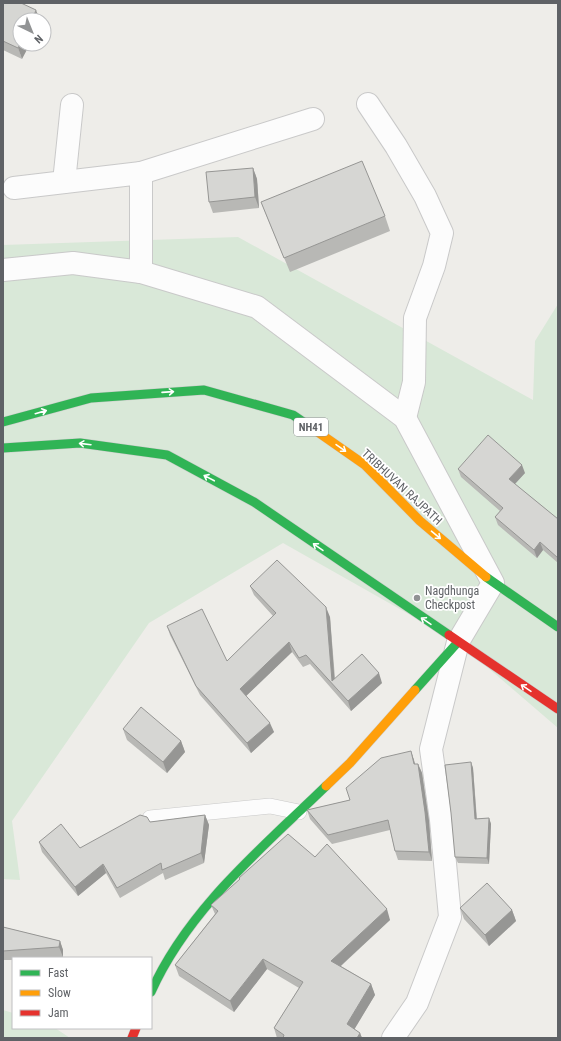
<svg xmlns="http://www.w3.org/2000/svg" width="561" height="1041" viewBox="0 0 561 1041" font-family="'Roboto Condensed',sans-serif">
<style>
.green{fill:#d9e8d8}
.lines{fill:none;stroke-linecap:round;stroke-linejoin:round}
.lane-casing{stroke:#c9c9c9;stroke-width:16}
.street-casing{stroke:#c9c9c9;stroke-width:24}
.fast-casing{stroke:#cbcbca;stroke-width:10}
.slow-casing{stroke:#cbcbca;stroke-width:10}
.jam-casing{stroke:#cbcbca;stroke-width:10}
.lane{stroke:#fcfcfc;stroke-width:15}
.street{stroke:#fcfcfc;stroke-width:22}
.fast{stroke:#30b455;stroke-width:9}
.slow{stroke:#ff9f0a;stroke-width:9}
.jam{stroke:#e5322d;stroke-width:9}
.wall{fill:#b8b8b5}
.shaded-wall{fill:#969694}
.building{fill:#d6d6d3;stroke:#969694}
.oneway{stroke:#fff}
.poi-dot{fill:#919394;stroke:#fff;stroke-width:1.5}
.labels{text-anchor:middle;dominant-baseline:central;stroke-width:3.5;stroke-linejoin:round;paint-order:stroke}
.shield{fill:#fff;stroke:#8f9194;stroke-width:1}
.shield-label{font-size:11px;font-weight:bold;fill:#5f6266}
.street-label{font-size:12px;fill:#5f6266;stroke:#fff}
.poi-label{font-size:12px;fill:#5f6266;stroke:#fff;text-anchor:start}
</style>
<rect width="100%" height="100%" fill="#eeede9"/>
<g class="green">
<polygon points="238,237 533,400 535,341 558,304 558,728 458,642 283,543 149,623 12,821 20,880 3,879 3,245"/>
<polygon points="3,1010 13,1013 13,1028 55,1028 70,1038 3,1038"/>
</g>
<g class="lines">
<g class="lane-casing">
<polyline id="lane" points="150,818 270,806 299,812"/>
</g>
<g class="street-casing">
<g id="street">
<polyline points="368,104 396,146 425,196 442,233 434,266 415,318 414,382 405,418"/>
<polyline points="141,173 313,119"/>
<polyline points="64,182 72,105"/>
<polyline points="14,188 141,173 141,272"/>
<polyline points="3,270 73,263 141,272 257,307 405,418 493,583 458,642 431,749 441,820 450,917 417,1003 393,1038"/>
</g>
</g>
<g class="fast-casing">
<g id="fast">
<polyline points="3,422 91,398 204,390 293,415 312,428"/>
<polyline points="3,448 80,443 167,455 254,502 449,635"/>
<polyline points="486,577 558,627"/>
<polyline points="415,690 458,642"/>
<path d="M151,992C188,909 262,848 326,786"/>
</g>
</g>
<g class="slow-casing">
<g id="slow">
<polyline points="312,428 365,465 420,521 486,577"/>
<polyline points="326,786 350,763 415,690"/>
</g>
</g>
<g class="jam-casing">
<g id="jam">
<polyline points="449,635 558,709"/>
<polyline points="132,1038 136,1028"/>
</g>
</g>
<use href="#lane" class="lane"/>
<use href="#street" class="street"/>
<use href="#fast" class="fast"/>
<use href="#slow" class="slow"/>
<use href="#jam" class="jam"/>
</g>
<g class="wall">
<polygon points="3,3 22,59 3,50"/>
<polygon points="253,168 257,179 259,208 213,213 209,202"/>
<polygon points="261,202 385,216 390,231 290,272 267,217"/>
<polygon points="458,469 525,473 515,484 558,519 558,563 543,550 537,558 498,525 495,517 500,511 461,477"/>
<polygon points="250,586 330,617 335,678 382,683 351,711 310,664 303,667 292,652 246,696 274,732 251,753 200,695 170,635 167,626 227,661 273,616 254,595"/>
<polygon points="123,729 181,741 185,752 167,773 127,740"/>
<polygon points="411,751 415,764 418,764 422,773 429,821 432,861 398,860 395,851 390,830 332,844 310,819 307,810 350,800"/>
<polygon points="471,762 473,768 477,819 489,818 491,824 489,864 458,863 455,857"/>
<polygon points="205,815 209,825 204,863 165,880 163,873 120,898 106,873 78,896 42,852 39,842 80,848 150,822"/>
<polygon points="315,857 390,920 341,966 371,984 375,995 354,1029 360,1033 362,1038 277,1038 274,1028 299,988 267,969 234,1012 179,976 175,965 215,914 211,905 240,880 239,878"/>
<polygon points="460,908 512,910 516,921 489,946 464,919"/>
<polygon points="3,927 60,941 63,950 63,957 43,958 13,958 13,960 3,960"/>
</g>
<g class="shaded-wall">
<polygon points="36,10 40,20 32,20"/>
<polygon points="20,44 30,44 22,59 18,48"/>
<polygon points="253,168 257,179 259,208 255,197"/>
<polygon points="522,465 525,473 512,487 509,479"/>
<polygon points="540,542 543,550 537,558 534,550"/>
<polygon points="326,607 330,617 335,687 332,681"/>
<polygon points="289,642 292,652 244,698 240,689"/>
<polygon points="379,673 382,683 351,711 348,701"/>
<polygon points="270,723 274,732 251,753 247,743"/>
<polygon points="181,741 185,752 167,773 163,762"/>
<polygon points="411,751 414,760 417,773 414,764"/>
<polygon points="471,762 473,768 477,825 475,819"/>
<polygon points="418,764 422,773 429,821 432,861 429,852"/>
<polygon points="205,815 209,825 204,863 201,853"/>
<polygon points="489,818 491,824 489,864 487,858"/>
<polygon points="103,864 106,873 78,896 75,887"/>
<polygon points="387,909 390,920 335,971 331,961"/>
<polygon points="512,910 516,921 489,946 485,935"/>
<polygon points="60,941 63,950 63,957 59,947"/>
<polygon points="263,959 267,969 234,1012 230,1001"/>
<polygon points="371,984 375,995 351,1035 347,1024"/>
<polygon points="360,1033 362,1038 357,1038"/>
</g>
<g class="building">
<polygon points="3,3 21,3 36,10 32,20 20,20 20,44 18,48 3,41"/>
<polygon points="362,161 385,216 284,258 261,202"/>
<polygon points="253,168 255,197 209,202 206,172"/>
<polygon points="488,435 522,465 509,479 558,519 558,558 540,542 534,550 495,517 503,508 458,469"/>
<polygon points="277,560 326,607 332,681 362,654 379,673 348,701 306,655 299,658 289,642 240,689 270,723 247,743 196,686 167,626 202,609 227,661 276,613 250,586"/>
<polygon points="141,707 181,741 163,762 123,729"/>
<polygon points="411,751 414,764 418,764 425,812 429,852 395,851 388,820 328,835 307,810 350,800 346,788 381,758"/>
<polygon points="471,762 475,819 489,818 487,858 455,857 451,813 445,765"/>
<polygon points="140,815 147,817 150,822 205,815 201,853 162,870 161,863 117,888 103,864 75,887 39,842 61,824 80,848"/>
<polygon points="288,834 315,857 327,844 387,909 331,961 371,984 347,1024 360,1033 357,1038 283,1038 284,1035 274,1028 303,982 263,959 230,1001 175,965 218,911 211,905 213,903 240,879 239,878"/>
<polygon points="487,883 512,910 485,935 460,908"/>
<polygon points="3,927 60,941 59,947 3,951"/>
</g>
<defs><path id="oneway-shaft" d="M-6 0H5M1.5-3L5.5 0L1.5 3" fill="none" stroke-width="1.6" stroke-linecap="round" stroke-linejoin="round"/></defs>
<g class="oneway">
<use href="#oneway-shaft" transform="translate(168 392) rotate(-4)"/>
<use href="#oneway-shaft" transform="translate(41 412) rotate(-16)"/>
<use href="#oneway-shaft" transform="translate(85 444) rotate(-173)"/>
<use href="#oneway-shaft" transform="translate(341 448) rotate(35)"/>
<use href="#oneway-shaft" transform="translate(209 478) rotate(-152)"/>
<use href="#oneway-shaft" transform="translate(436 535) rotate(40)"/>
<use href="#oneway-shaft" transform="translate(318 547) rotate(-145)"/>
<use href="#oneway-shaft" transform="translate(426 621) rotate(-146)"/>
<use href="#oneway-shaft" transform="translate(526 688) rotate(-146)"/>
</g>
<circle class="poi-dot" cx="417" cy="598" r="4"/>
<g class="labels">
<rect class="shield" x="294" y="418" width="34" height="18" rx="3"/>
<g class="shield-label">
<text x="311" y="427">NH41</text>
</g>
<g class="street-label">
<text transform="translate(402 487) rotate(43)">TRIBHUVAN RAJPATH</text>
</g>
<g class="poi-label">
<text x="425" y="591">Nagdhunga<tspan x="425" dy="14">Checkpost</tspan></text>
</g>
</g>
<rect width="561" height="1041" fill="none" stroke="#5f6266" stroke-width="8"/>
<rect x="12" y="957" width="140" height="72" fill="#ffffff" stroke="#bfc0c2"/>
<rect x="20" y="970" width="20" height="6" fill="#30b455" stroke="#bfc0c2"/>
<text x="48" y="977" font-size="12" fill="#5f6266">Fast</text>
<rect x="20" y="990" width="20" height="6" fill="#ff9f0a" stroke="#bfc0c2"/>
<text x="48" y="997" font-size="12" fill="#5f6266">Slow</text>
<rect x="20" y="1010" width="20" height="6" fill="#e5322d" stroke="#bfc0c2"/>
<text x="48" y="1017" font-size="12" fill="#5f6266">Jam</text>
<g transform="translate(32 32) rotate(137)"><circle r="19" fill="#ffffff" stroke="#bfc0c2"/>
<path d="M0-3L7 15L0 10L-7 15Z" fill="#919394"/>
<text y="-6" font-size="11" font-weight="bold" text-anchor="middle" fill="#5f6266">N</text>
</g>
</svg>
